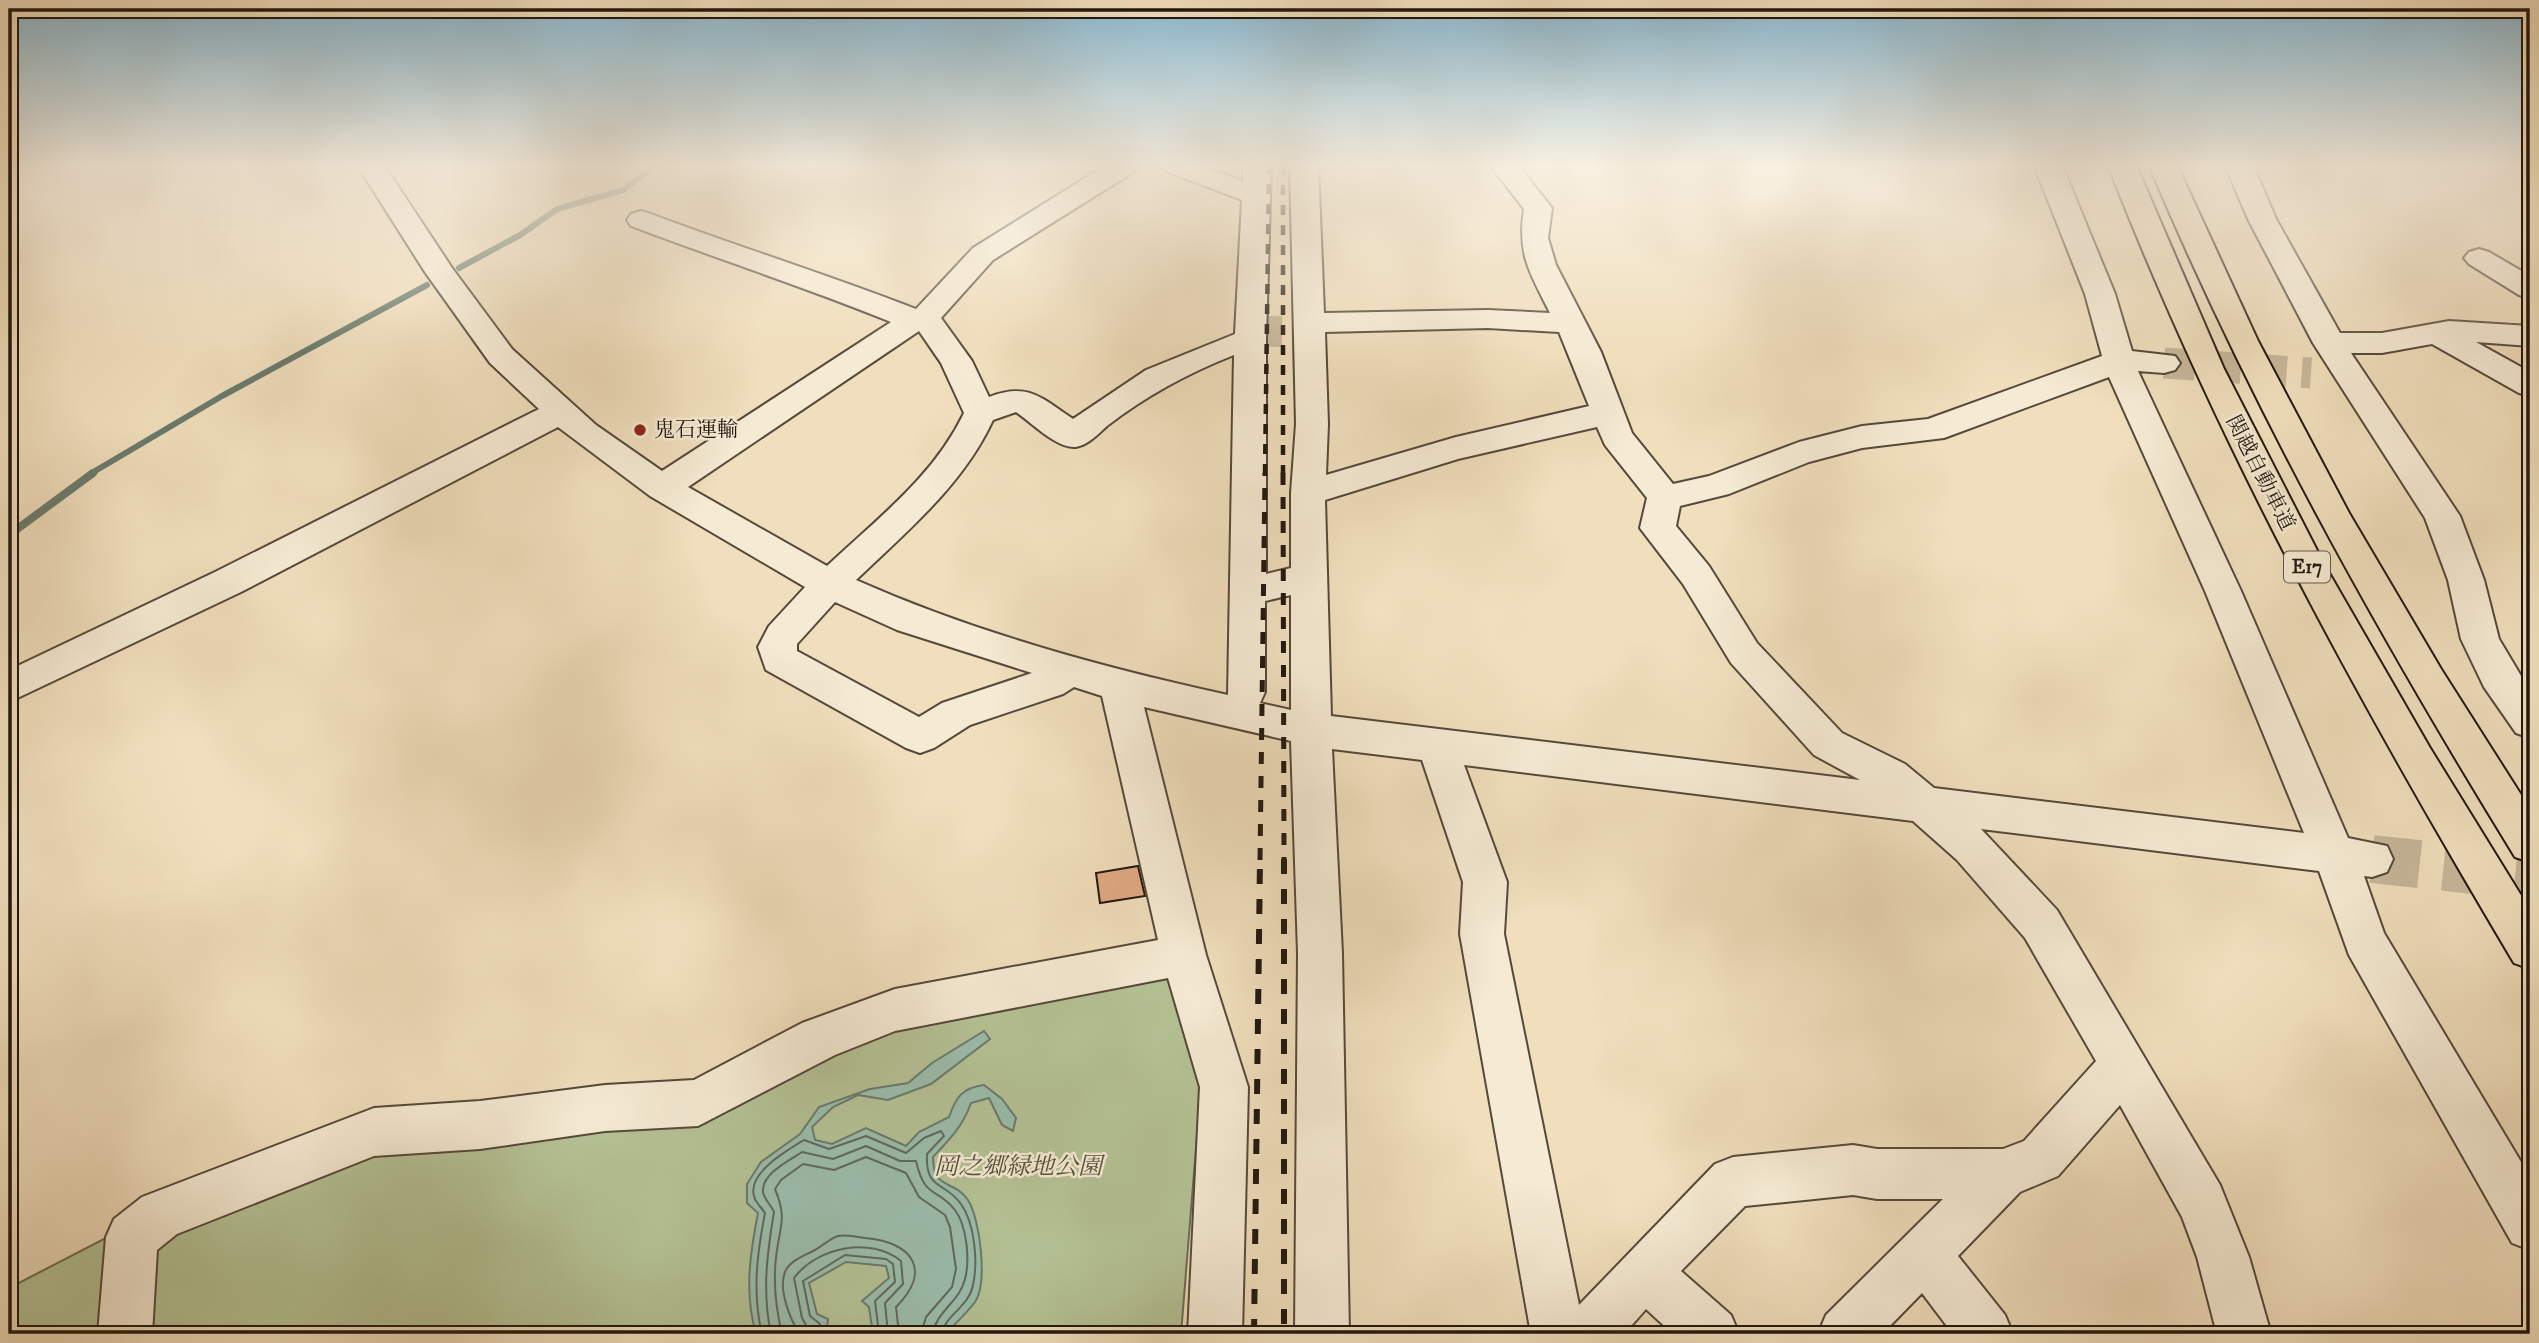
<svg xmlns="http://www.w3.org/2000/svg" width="2539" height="1343" viewBox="0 0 2539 1343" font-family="'IM FELL DW Pica','Noto Serif JP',serif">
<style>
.green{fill:#b4c295;stroke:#6a6c52;stroke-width:2}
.water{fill:#9bbdac;stroke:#6a7b6d;stroke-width:2}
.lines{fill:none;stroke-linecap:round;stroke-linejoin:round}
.shore{stroke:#5e6a5d;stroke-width:2}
.stream-far1{stroke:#6a7b6d;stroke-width:6}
.stream{stroke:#6a7b6d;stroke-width:8}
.building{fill:#e1a985;stroke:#21170e;stroke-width:2}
.minor-tunnel-far2{stroke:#c7b699;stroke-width:31;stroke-dasharray:31 15;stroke-linecap:butt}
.minor-tunnel-far1{stroke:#c7b699;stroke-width:38;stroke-dasharray:38 19;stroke-linecap:butt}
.minor-tunnel{stroke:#c7b699;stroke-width:48;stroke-dasharray:48 24;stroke-linecap:butt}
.minor-casing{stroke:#55493a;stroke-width:4}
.highway-casing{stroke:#21170e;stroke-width:4}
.minor{fill:#f5ead3;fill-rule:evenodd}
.highway{fill:#f0debc;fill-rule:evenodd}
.rail-far2{stroke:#21170e;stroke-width:4.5;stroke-dasharray:10 10;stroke-linecap:butt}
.rail-far1{stroke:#21170e;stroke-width:5;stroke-dasharray:12 12;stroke-linecap:butt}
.rail{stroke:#21170e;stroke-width:6;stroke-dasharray:15 15;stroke-linecap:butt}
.poi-dot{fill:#8f2418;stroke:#f5ead3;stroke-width:2.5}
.labels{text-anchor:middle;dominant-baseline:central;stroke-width:5;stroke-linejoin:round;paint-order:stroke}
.shield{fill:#f5ead3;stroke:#615649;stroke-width:2}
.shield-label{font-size:19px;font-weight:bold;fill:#21170e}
.poi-label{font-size:21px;fill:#21170e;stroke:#f5ead3;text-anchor:start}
.street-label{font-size:21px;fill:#21170e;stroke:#f5ead3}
.near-park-label{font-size:24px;font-style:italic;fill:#54533d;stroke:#f5ead3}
</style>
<rect width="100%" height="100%" fill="#f0debc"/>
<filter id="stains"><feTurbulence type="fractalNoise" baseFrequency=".00286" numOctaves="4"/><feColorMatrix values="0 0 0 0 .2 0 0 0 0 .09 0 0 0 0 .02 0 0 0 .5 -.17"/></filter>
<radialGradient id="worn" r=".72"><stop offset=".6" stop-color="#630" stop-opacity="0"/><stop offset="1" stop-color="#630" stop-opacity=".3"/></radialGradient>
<polygon class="green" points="1169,969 1201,1086 1181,1334 9,1334 9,1288 135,1223 356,1149 699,1117 898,1018"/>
<path class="water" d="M984,1031L990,1039L931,1084L888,1100L858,1095L833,1107L812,1127L815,1140L832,1144L866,1128L906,1146L919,1132L949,1117C956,1097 962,1088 984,1085L1002,1099L1016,1118L1013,1131L1002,1125L989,1098L971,1103C963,1126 950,1139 933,1157C933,1191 954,1179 968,1200C980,1219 988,1283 975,1302C967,1313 955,1324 945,1334H873L869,1307L862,1301L889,1278L886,1266L846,1262L809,1283L817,1314L828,1319L826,1334H756C744,1293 750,1254 758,1213L747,1203V1184L761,1162L800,1134L819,1107L870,1089L908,1083L932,1063Z"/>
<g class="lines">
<g class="shore">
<path d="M762,1334C752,1293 757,1254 765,1213C762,1208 757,1204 755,1199C744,1174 788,1150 804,1140L829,1149L866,1136L906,1153L924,1138L941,1131L944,1136L927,1154C925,1191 945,1181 961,1204C975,1224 978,1262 973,1285C969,1307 947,1313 941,1334"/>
<path d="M771,1334C762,1292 767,1254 774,1212C771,1205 764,1199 763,1192C761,1174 790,1160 802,1152L833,1159L866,1146L900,1161H916C925,1200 937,1187 955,1210C967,1226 970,1260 965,1279C960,1301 937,1311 932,1334"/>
<path d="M782,1334C776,1309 773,1284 776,1258C779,1227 788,1220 775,1189L781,1180L803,1164L834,1170L866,1157L906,1173L919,1197L945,1215L950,1227L956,1269L952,1287L926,1317L921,1334"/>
<path d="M800,1334C790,1320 778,1289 785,1272C789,1261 805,1255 815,1250C822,1246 831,1238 838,1236C846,1234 858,1237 865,1238C912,1242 933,1270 896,1307L899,1334"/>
<path d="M811,1334L802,1318L794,1278C817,1247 871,1236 901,1261L903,1284L885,1303L888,1334"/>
<polyline points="820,1334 820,1324 810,1316 803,1281 845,1255 886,1259 893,1264 895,1282 875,1301 879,1334"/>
</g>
<g class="stream-far1">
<polyline points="459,268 520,235 557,209 623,190 657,165"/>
<polyline points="90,474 222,396 427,285"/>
</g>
<polyline class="stream" points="9,535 93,473"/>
</g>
<polygon class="building" points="1138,866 1145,896 1100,903 1096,873"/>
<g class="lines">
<g class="minor-tunnel-far2">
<polyline points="1251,331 1309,332"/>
<polyline points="2164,363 2311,373"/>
</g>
<polyline class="minor-tunnel-far1" points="2372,859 2385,860"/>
<polyline class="minor-tunnel" points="2372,859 2530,876"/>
<g class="minor-casing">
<g id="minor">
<path d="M357,165H384L452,268L512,349L596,425L662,471L891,322C805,287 718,259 631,226L627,220L631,214L641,211L651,214C739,247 828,275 916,309L973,248L1106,165H1138L1135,171L993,260L941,318L972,361L989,397C1029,382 1041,398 1073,419L1146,370L1235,334L1242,200L1165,171L1162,165H1200L1243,181V165H1271L1266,339V574L1291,568V493L1296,424L1290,165H1318L1324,313L1488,310L1550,313C1530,273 1517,255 1524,209L1490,165H1518L1552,208L1548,238L1556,265L1601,352L1632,433L1673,484L1709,476L1799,442L1862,426L1928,419L2102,356L2085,294L2034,165H2062L2115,294L2132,351L2175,356L2180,363L2175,370L2164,373L2138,371L2241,591L2348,838L2387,846L2393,859L2387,872L2372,877L2364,876L2384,933L2530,1177V1250L2512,1243L2349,955L2319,871L1981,829L2057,910L2220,1185L2249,1257L2271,1334H2217L2197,1257L2182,1217L2120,1105L2058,1176L2020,1192L1958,1256L2005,1315L2013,1334H1953L1922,1293L1882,1334H1818L1826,1315L1943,1199H1877L1853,1195L1745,1206L1681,1271L1731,1315L1739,1334H1673L1646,1309L1624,1334H1531L1460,934L1463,882L1422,760L1332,749L1342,953L1349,1334H1295L1298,953L1291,741L1144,707L1206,955L1248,1087L1242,1334H1188L1200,1087L1168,978L895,1031L835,1055L698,1126L605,1131L480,1149L374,1156L177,1234L157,1250L152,1334H98L106,1237L114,1219L142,1197L374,1108L480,1101L605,1085L694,1080L802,1023L895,989L1158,940L1102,696L1074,687L1063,694L970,725L934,748L920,753L906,748L766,670L758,647L769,626L805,587L650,496L558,427L241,592L9,702V670L215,572L539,409L490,363L425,272ZM1488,328L1559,332L1589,406L1456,437L1326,475L1328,424L1325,332ZM919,331L941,363L964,413C934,476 877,519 827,566L688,487ZM1234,355L1228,695C1101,667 976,633 856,580C907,531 963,485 993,420L1016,412C1031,422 1057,449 1076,447C1088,445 1098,434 1107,426C1146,396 1188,373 1234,355ZM2109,377L2205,591L2304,833L1934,788L1905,764L1842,733L1757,643L1709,566L1676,526L1680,506L1729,494L1809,462L1862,448L1944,438ZM1597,427L1605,445L1647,498L1640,528L1683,584L1731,663L1814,755L1860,780L1331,716L1325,500L1458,459ZM1291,595V710L1260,703L1265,692V601ZM835,602L897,630L1032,673L942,703L919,717L797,651V644ZM1464,765L1913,821L1957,860L2025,938L2096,1061L2024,1141L2003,1149H1877L1853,1145L1733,1157L1715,1164L1579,1305L1504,934L1507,882Z"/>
<polygon points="2225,165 2253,165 2276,219 2340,333 2382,333 2449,321 2530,326 2530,346 2476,342 2530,372 2530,396 2519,393 2432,344 2382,353 2351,353 2460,516 2484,580 2499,639 2530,691 2530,738 2516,733 2484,687 2461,639 2448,580 2425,518 2313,343 2248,219"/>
<polygon points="2479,249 2489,252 2530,276 2530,298 2519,295 2469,264 2464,258 2469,252"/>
</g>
</g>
<g class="highway-casing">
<g id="highway">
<path d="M2108,165H2136L2224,369L2325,566L2430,748L2530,910V969L2514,963C2359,702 2219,449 2108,165Z"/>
<path d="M2149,165H2177L2258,341L2349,513L2441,669L2530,809V862L2515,857C2378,634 2251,407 2149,165Z"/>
</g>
</g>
<use href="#minor" class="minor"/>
<use href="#highway" class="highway"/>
<g class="rail-far2">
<polyline points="1283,165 1283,474"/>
<polyline points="1265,474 1269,165"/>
</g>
<g class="rail-far1">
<polyline points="1283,473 1284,860"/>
<polyline points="1260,860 1265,473"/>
</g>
<g class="rail">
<polyline points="1284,859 1284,1334"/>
<polyline points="1254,1334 1260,859"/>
</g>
</g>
<linearGradient id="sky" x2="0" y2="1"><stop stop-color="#89b8d0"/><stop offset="0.47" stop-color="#f8f0e1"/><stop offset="1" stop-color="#f8f0e1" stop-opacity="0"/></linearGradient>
<rect width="2539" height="353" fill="url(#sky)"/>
<circle class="poi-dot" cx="640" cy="430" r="7"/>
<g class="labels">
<rect class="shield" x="2284" y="551.5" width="46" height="31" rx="5"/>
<g class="shield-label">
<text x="2307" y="567">E17</text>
</g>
<g class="poi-label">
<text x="654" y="430">鬼石運輸</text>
</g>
<g class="street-label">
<text transform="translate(2260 473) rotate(63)">関越自動車道</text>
</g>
<g class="near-park-label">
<text x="1018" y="1167">岡之郷緑地公園</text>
</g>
</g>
<rect width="2539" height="1343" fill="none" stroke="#f0debc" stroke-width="35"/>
<rect x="10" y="10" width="2518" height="1322" fill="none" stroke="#21170e" stroke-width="3.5"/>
<rect x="18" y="18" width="2504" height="1308" fill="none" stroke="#21170e" stroke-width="2"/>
<rect width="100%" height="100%" filter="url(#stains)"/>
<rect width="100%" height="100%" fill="url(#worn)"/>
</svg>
